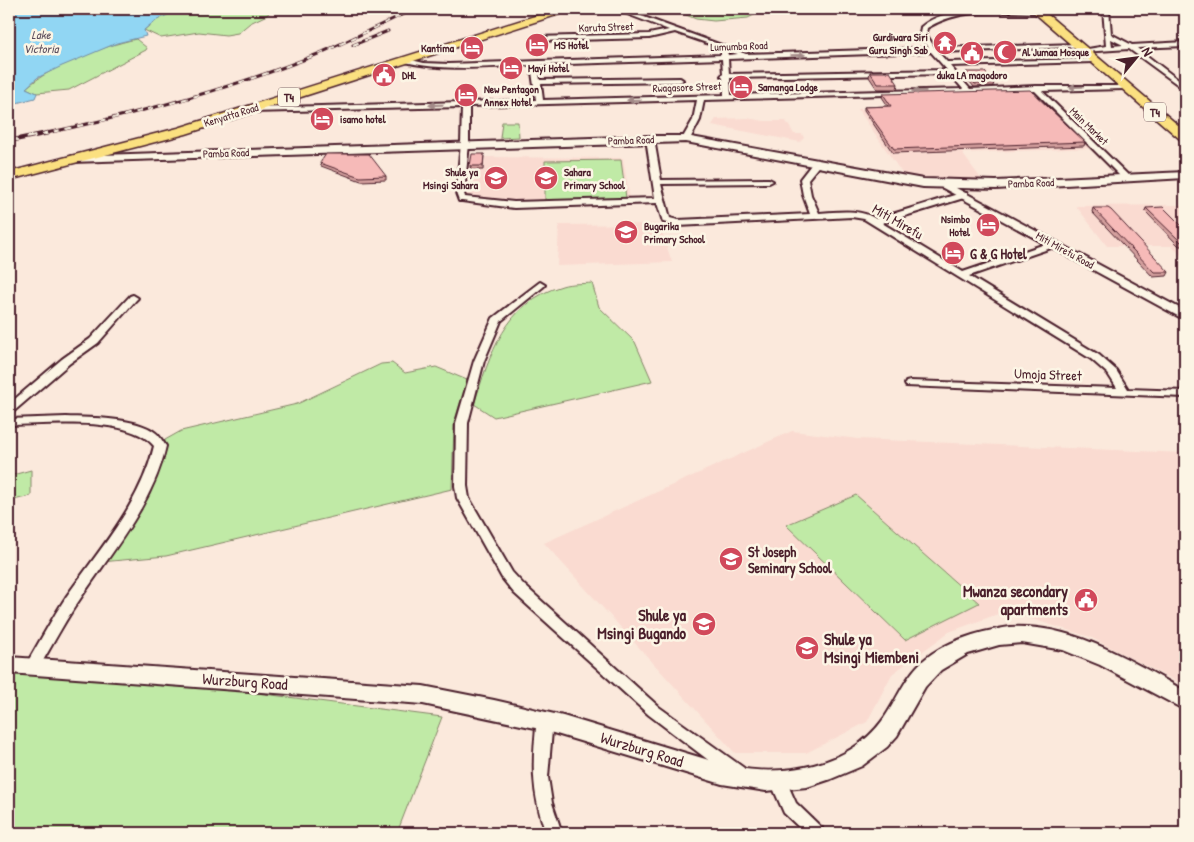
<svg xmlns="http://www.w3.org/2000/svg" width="1194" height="842" viewBox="0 0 1194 842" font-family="'Patrick Hand',sans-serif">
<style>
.built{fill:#fadbd1}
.green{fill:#c0eaa6;stroke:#858468}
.water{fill:#91d6f3;stroke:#758da3}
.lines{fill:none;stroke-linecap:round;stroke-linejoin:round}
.minor-casing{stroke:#4a1f2b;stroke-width:4}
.tertiary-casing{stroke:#4a1f2b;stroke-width:4}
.secondary-casing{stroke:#4a1f2b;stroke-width:4}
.trunk-casing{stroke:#4a1f2b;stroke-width:3}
.minor{fill:#fcf5e5;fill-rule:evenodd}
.tertiary{fill:#fcf5e5;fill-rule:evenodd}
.secondary{fill:#fcf5e5;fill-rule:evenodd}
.trunk{fill:#fbe080;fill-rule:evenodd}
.rail-far1-casing{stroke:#4a1f2b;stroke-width:3}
.rail-casing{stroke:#4a1f2b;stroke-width:4.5}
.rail-far1{stroke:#fcf5e5;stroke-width:2;stroke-dasharray:6;stroke-linecap:butt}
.rail{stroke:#fcf5e5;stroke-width:3;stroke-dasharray:9;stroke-linecap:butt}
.wall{fill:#d4a09e;stroke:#4a1f2b}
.building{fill:#f6bab8;stroke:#4a1f2b}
.oneway{fill:#a38a88}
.labels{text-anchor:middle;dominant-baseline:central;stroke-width:5;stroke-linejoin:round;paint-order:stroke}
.far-street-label{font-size:11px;fill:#4a1f2b;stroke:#fcf5e5}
.far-poi-label{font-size:11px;font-weight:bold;fill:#4a1f2b;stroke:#fcf5e5;text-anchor:start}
.far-water-label{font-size:12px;font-style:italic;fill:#5c4d5d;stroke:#fcf5e5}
.shield{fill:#fcf5e5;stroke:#7f5f63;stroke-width:1}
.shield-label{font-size:12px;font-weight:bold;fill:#4a1f2b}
.street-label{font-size:14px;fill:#4a1f2b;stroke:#fcf5e5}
.poi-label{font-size:14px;font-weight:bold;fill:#4a1f2b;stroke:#fcf5e5;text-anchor:start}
.near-poi-label{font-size:16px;font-weight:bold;fill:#4a1f2b;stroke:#fcf5e5;text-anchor:end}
.near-street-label{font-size:16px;fill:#4a1f2b;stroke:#fcf5e5}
</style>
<rect width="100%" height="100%" fill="#fbe9dc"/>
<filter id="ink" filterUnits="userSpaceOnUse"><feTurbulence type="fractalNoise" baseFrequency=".02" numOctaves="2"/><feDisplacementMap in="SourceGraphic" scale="10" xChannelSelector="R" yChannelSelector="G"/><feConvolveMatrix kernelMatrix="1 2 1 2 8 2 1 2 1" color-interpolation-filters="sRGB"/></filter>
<g filter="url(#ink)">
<g class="built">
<polygon points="1035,88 1096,148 962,153 982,180 937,182 904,176 858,109 918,107"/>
<polygon points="747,118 764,121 786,121 794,134 802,134 804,138 800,142 712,125 716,119"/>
<polygon points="468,157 623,158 630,200 499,202 465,198"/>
<polygon points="1185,205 1185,259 1172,246 1107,246 1076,206"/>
<polygon points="659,224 672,262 557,266 559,225"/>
<polygon points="792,431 858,439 1185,453 1185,686 1090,637 1006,611 949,632 892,674 867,722 806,753 735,753 544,543"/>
</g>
<g class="green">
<polygon points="184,9 272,9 267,15 250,23 238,33 226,35 199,32 161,38 144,30 162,16"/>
<polygon points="684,9 791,9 758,13 748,18 714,21 696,19 681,13"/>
<path d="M136,39L147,48L146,50L69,90L37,93L26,88C51,66 103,46 136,39Z"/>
<polygon points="502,122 518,122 519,137 500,138"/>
<polygon points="621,160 626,198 545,201 545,161"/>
<path d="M592,283L599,307L635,342L652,381L494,417L474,404C490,355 505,302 562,286C571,283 583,284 592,283Z"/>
<polygon points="392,363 405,373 436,367 467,380 454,423 452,489 166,556 101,562 161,465 165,440 181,431 297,404 381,364"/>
<polygon points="31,470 31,496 9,501 9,476"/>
<polygon points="856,495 979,603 905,640 786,525"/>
<polygon points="9,670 179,683 442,717 397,833 9,833"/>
</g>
<path class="water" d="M9,9H184C168,14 156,19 144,30L146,36L117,43L62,66L37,78L26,88L37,93L35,98L9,105Z"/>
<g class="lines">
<g class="minor-casing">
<g id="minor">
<path d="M614,9H622L746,54L929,48L920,34L921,27C946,5 1008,5 1040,10L1038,13C1000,12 961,7 927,28L926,34L935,48L1078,44L1079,45L1076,47L938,52L947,62L1096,59V61L1094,62L950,66L970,89L1035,86H1126V88L1124,89L1042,91L1132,179L1125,181L1035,91L704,100L700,120L689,141H686L682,139L693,120L697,100L469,106V144L464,193L465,197L514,202L655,198L646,139L650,137L654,139L661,180L769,179L773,181L769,183L661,184L670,218L678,220L810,214L803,195L800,179L814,161H817L821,163L808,179L811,195L819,213C838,212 859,208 876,219L961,193H967V197L882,223L963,272L1051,242H1057V246L969,276L1099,355L1116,370L1128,389L1185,391V397L906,386L905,384L906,382L910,381L1117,388L1108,374L1091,359L864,219L852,217L678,226L663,222L657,203L514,208L462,201H459L456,193L461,144L462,107L250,112L246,110L250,108L536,100L531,65C488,67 443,72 401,61L400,60L403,58L424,63L449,64L721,55V48L675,32L649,38L536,41L533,39L536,37L649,34L669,30ZM727,51L738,54L728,55ZM931,52L947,70L729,74L728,59ZM722,59L723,74L721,76L723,78L724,95L543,100L541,84L680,82L683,80L680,78L540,80L538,65ZM950,74L963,89L731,95L730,78Z"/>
<path d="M1103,9H1109L1111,34L1132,45L1185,42V46L1137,48L1185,85V90L1129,49L1082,52V50L1106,46ZM1111,39L1123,45L1112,46Z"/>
<polygon points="540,282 545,285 543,287 501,321 484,361 468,423 467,486 469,498 512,572 524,585 659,707 744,768 746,773 744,778 738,780 732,778 649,715 514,593 502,578 457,498 455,486 456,423 474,361 493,318"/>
<polygon points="133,295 138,298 136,300 98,343 70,363 13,412 9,413 9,404 62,359 90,339 130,296"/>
<path d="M66,417C91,418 137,417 156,433C160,436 163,442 166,446C153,505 109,555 76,605C62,626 50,649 37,671L32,673L27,671L25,667L27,663C40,641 52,618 66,597C99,550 141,503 154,446C130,415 45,425 9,425V419Z"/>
<path d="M545,713L550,715L553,719L548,777L552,803L562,833H546C531,792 532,762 537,719L540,715Z"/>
<polygon points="778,774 784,776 796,803 822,828 824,833 805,833 784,813 770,781 772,776"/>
</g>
</g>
<g class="tertiary-casing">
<polygon id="tertiary" points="945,182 1185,311 1185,320 941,187 940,185"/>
</g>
<g class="secondary-casing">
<g id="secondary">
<polygon points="650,136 686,136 923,179 996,181 1185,172 1185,178 996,189 923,187 686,142 72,162 66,159 72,156"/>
<path d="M1010,627C1073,623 1133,662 1185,691V710L1100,665L1063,650L1022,643L999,645L968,654L941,670L925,687L897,736L887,747L862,766L831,779L807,787L766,791L722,784L540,729L423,704L9,673V657L423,686L494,700L563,716L732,767C784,777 848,767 882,721C897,701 905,675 925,659C948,640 982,631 1010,627Z"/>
</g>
</g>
<g class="trunk-casing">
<g id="trunk">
<polygon points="557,9 571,9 569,11 186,134 9,180 9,172 178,128"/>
<polygon points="1030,9 1041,9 1185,131 1185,141 1181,140"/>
</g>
</g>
<use href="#minor" class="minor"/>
<use href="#tertiary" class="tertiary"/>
<use href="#secondary" class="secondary"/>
<use href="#trunk" class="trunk"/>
<g class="rail-far1-casing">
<g id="rail-far1">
<polyline points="353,45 388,31"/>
<path d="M42,134C136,114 229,90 318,54C351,40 382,24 414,9"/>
</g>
</g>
<g class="rail-casing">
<polyline id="rail" points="9,141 48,133"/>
</g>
<use href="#rail-far1" class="rail-far1"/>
<use href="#rail" class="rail"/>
</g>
<g class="wall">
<polygon points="870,72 898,84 897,89 877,89 869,77"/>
<polygon points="966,72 994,83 993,86 974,87 965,76"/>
<polygon points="883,94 1085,142 1084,146 893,153 864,110 864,107 888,106 882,97"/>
<polygon points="484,154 483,170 471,170 470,166"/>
<polygon points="320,163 386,176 386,180 361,181 321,166"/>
<polygon points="1093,208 1169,272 1167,276 1153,277 1092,212"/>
<polygon points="1146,208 1185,229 1185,246 1179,246 1145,211"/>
</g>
<g class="building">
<polygon points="870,72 890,72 898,84 878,84"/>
<polygon points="966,72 985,72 994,83 975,84"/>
<polygon points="1030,90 1085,142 894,149 864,107 891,106 883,94"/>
<polygon points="326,154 369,154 386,176 360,177 320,163"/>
<polygon points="472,154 484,154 483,166 470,166"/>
<polygon points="1163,207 1185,229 1185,242 1181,242 1146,208"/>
<polygon points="1093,208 1108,208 1111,210 1169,272 1154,272"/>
</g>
<defs><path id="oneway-solid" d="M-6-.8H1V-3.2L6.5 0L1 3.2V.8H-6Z" transform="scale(1.25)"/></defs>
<g class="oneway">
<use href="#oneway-solid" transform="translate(798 55) rotate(-2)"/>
<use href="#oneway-solid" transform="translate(1076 87) rotate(179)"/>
<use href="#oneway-solid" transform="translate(919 91) rotate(178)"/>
<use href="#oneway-solid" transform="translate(634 100) rotate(178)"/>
<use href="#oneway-solid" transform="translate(436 105) rotate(179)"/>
</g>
</g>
<defs>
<g id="temple-disc" transform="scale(1.25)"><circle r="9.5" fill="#d1495b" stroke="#fcf5e5"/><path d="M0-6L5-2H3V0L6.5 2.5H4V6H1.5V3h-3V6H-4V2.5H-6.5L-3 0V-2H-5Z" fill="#fff"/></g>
<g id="hotel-disc" transform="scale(1.25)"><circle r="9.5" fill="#d1495b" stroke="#fcf5e5"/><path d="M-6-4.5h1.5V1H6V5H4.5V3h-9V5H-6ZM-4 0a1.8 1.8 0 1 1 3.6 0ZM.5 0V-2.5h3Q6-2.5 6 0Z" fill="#fff"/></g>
<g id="mosque-disc" transform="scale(1.25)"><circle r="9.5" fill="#d1495b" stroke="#fcf5e5"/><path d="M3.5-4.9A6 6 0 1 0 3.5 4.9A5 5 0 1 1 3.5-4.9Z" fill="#fff"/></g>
<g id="civic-disc" transform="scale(1.25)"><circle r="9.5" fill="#d1495b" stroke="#fcf5e5"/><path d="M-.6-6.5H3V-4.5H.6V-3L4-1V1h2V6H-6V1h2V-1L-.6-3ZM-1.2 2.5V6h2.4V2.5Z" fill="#fff"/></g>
<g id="school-disc" transform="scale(1.25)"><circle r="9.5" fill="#d1495b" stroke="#fcf5e5"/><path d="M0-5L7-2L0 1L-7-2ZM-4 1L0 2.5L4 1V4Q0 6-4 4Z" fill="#fff"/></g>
</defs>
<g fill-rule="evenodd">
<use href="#temple-disc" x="945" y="43"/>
<use href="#hotel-disc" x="537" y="45"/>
<use href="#hotel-disc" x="472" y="48"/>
<use href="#mosque-disc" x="1005" y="52"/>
<use href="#civic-disc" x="972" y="53"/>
<use href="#hotel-disc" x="511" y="68"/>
<use href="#civic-disc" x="384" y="75"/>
<use href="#hotel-disc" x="741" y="87"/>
<use href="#hotel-disc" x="466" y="95"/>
<use href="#hotel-disc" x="322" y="119"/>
<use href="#school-disc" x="496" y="178"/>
<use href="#school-disc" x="546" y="178"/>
<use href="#hotel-disc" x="988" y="225"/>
<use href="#school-disc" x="626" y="232"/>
<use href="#hotel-disc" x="953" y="253"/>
<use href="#school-disc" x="731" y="559"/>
<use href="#civic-disc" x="1086" y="600"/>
<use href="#school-disc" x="704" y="624"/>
<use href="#school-disc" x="807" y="648"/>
</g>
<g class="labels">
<g class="far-street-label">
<text transform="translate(606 27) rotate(-2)">Karuta Street</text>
<text transform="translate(739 46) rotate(-2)">Lumumba Road</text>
<text transform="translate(687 87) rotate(-2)">Rwagasore Street</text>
<text transform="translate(231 115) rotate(-17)">Kenyatta Road</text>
<text transform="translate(1089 126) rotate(44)">Main Market</text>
<text transform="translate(631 140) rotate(-2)">Pamba Road</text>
<text transform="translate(226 153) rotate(-2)">Pamba Road</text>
<text transform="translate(1031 183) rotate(-2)">Pamba Road</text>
<text transform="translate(1065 250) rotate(29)">Miti Mirefu Road</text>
</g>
<g class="far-poi-label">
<text x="928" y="37" text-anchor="end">Gurdiwara Siri<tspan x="928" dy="13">Guru Singh Sab</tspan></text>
<text x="554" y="45">MS Hotel</text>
<text x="454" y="48" text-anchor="end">Kantima</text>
<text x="1022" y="52">Al Jumaa Mosque</text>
<text x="528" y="68">Mayi Hotel</text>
<text x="402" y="75">DHL</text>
<text x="972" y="75" text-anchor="middle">duka LA magodoro</text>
<text x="758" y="87">Samanga Lodge</text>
<text x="484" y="89">New Pentagon<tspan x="484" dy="13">Annex Hotel</tspan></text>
<text x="340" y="119">isamo hotel</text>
<text x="478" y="172" text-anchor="end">Shule ya<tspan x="478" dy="13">Msingi Sahara</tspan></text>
<text x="564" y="172">Sahara<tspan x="564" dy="13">Primary School</tspan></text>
<text x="970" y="219" text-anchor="end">Nsimbo<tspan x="970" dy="13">Hotel</tspan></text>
<text x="644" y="226">Bugarika<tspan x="644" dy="13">Primary School</tspan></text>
</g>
<g class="far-water-label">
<text x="41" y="34">Lake<tspan x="41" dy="14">Victoria</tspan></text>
</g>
<g class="shield">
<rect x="278" y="87.5" width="22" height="19" rx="4"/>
<rect x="1144" y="102.5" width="22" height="19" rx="4"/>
</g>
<g class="shield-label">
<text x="289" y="97">T4</text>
<text x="1155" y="112">T4</text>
</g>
<g class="street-label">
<text transform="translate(898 221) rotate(30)">Miti Mirefu</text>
<text transform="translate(1048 374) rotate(2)">Umoja Street</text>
</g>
<g class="poi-label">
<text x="970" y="253">G &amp; G Hotel</text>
<text x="748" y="551">St Joseph<tspan x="748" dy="16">Seminary School</tspan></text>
</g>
<g class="near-poi-label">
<text x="1068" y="591">Mwanza secondary<tspan x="1068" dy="18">apartments</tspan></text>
<text x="686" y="615">Shule ya<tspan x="686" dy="18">Msingi Bugando</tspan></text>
<text x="824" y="639" text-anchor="start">Shule ya<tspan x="824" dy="18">Msingi Miembeni</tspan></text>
</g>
<g class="near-street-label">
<text transform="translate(245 681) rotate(4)">Wurzburg Road</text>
<text transform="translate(642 749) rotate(17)">Wurzburg Road</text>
</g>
</g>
<rect width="1194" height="842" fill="none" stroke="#fcf5e5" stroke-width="30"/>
<rect x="15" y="15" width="1164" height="812" fill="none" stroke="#4a1f2b" stroke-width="2" filter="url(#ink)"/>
<g transform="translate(1136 58) rotate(61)" stroke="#fcf5e5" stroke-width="4" paint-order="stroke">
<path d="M0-4L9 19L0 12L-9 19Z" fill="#4a1f2b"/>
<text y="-8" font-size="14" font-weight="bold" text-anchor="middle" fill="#4a1f2b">N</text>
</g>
</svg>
